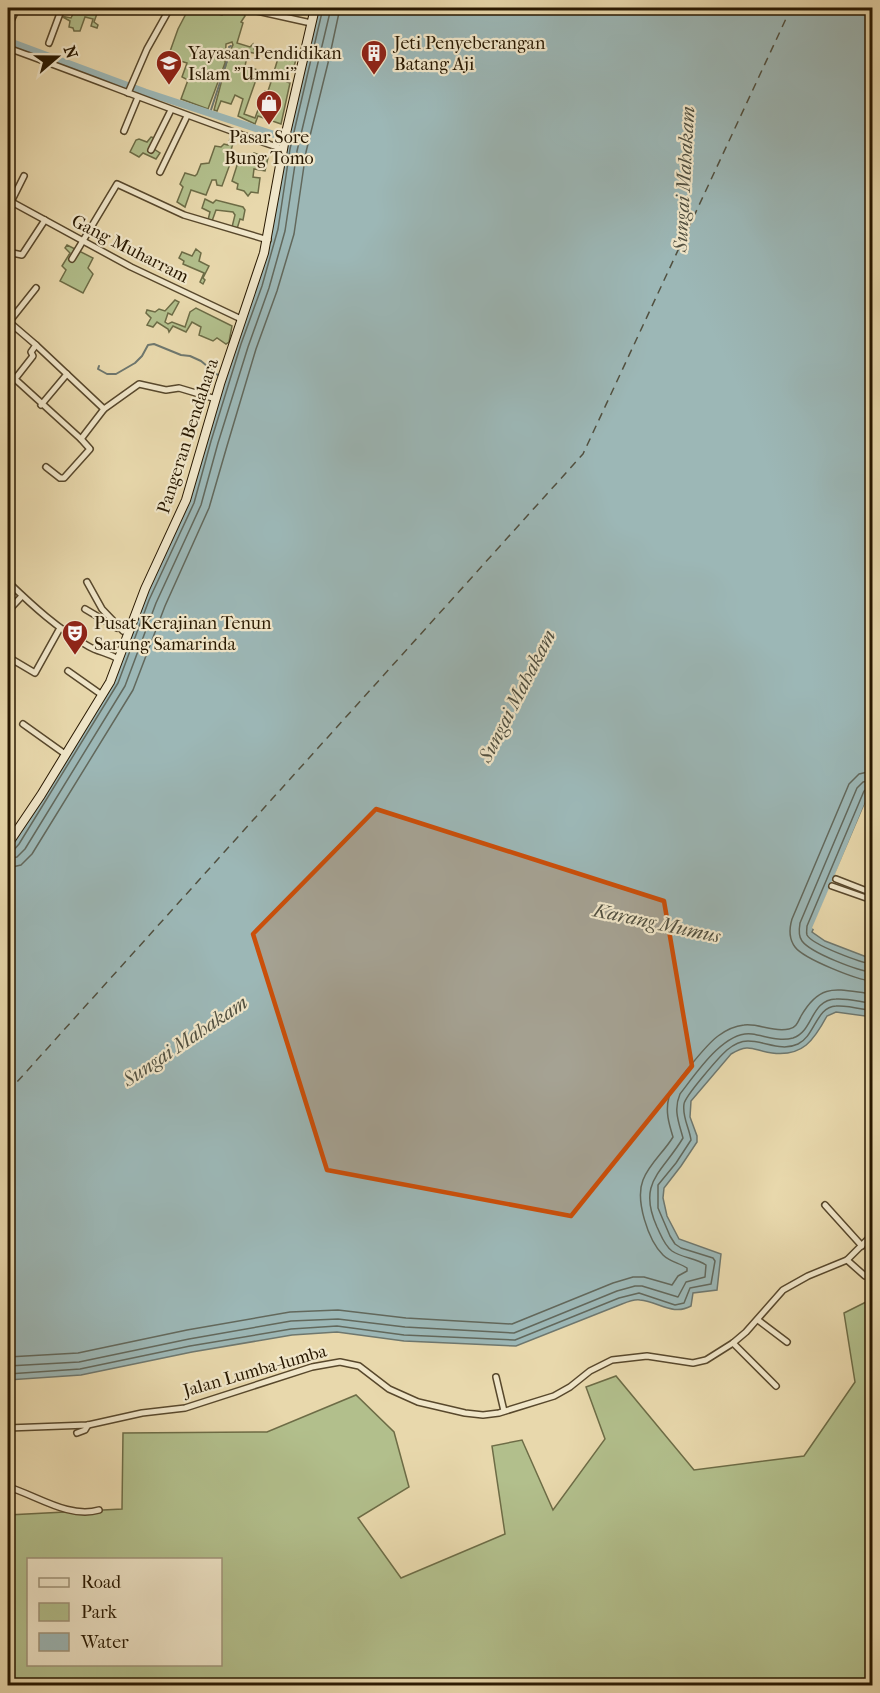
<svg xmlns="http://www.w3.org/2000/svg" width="880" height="1693" viewBox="0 0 880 1693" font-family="'IM FELL French Canon',serif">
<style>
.green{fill:#b2bf8c;stroke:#6d6c46;stroke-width:1.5;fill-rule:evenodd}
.water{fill:#9cb7b6;stroke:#6e776e;stroke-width:1.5}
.pier{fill:#e8d8ac}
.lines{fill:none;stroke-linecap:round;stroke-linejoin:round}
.shore{stroke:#62685c;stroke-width:1.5}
.stream{stroke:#6e776e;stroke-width:2}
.canal{stroke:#9cb7b6;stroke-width:7}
.ferry{stroke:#515040;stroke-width:1.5;stroke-dasharray:8 6;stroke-linecap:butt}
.street-casing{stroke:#58482c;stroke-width:8}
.secondary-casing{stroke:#281801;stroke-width:10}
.street{stroke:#f0e6c9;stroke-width:5}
.secondary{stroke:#f0e6c9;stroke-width:8}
.marked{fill:#cb4f0a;fill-opacity:0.2;stroke:#cb4f0a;stroke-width:4.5;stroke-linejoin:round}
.labels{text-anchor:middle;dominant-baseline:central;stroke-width:4.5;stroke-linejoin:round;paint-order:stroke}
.poi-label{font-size:18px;fill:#281801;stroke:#f0e6c9;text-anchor:start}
.street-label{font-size:18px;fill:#281801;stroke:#f0e6c9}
.water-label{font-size:20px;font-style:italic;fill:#515040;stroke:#f0e6c9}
</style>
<rect width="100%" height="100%" fill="#e8d8ac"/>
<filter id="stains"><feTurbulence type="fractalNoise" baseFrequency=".00333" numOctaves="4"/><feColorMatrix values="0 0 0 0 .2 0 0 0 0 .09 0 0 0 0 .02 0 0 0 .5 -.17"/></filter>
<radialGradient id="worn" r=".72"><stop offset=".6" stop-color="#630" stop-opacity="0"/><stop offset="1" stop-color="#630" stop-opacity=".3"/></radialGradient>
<g class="green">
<polygon points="76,8 99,8 94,22 98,25 97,28 91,26 93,19 85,17 80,31 74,31 73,28 69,27 70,21 61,16 71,18"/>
<path d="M189,8L205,11L206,8H211V12L222,15L224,8L237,10L238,8L244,9L245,16L241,22L243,23L237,43L250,47L253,44L254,49L260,50L258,54L248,52L245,66L273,75L279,55L296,59L294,67L287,66L284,76L288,77L287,82L290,83L281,124L258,116L255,124L238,116L243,99L235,95L231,104L221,101L217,111L214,110L229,53L233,45L232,42L226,44L225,63L208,109L181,99L188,80L182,77L187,63L168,57L178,29ZM257,77L271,82L268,91H265L255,118L244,114Z"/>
<polygon points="151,137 158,139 154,149 160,153 156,159 143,153 139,157 130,152 136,140 139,139 147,142"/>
<polygon points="230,139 234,140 231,150 234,153 222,186 217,185 216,180 212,180 206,195 191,190 185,207 177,202 183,187 180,184 185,173 195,176 197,174 201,164 209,163 215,146 221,147 224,144 228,145"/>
<polygon points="254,153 268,158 265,171 254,169 253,177 260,178 258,193 251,192 248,196 244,191 237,189 238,184 232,181 239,159 244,161 247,157 252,158"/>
<polygon points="205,199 213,203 216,200 243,207 245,210 243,220 240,219 237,229 232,227 235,215 233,212 216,210 212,221 208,220 210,212 202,208"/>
<polygon points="67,245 93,258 88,268 93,274 83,293 60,281 66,270 62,266 70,253 65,248"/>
<polygon points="196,249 201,253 199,261 209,266 203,278 205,280 203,284 200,282 204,273 183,264 184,261 179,258 182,252 192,256"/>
<polygon points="175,300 179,302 172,315 168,313 165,322 168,324 172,322 185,327 190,312 196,308 232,326 229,342 226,344 217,338 213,341 199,335 201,327 192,322 186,332 173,326 169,332 168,329 157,322 153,327 147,325 151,318 146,313 147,310 155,312 159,309 165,311"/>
<path d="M872,1299V1685L8,1686V1515L122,1509L123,1433L267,1432L356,1395L394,1432L409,1487L358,1518L401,1578L505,1534L492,1446L522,1440L553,1510L605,1439L586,1387L616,1376L694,1470L804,1456L855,1382L844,1313ZM28,1560H220V1664H28Z"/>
</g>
<path class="water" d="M318,8H872V787L812,932L825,941L872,959V1017L836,1012L827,1016C814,1040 803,1057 772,1053C754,1051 750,1042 731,1054L691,1101L690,1117L697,1136V1142L681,1166L664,1188L663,1198L667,1216L679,1239L721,1254L717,1290L693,1293L691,1306C673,1316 659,1302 640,1300C635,1299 627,1302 622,1304L516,1346L404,1341L337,1332L292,1335L192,1352L81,1375L8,1380V848L113,680L144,598L188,501L244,316L277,188Z"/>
<polygon class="pier" points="872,787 872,795 815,930 812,928"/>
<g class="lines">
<g class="shore">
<path d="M872,771L859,774L849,784L792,919C789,929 789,939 795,947C804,959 857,980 872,981"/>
<path d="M872,780L863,782L857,788L800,923C799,929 798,936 802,941C811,953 858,971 872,972"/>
<path d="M872,787L868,788L864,791L807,926C807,929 806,932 807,935C812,945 862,963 872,964"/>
<polyline points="8,852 13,851 19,844 118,683 149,600 194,503 211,441 241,344 262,286 278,229 290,149 323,8"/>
<polyline points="8,859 17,857 25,849 125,686 156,603 201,505 218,443 248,347 269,288 285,231 297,151 331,8"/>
<polyline points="8,868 21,865 32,854 133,690 165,606 209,508 227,446 256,349 277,291 294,234 306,152 329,59 340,8"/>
<path d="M8,1357L78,1353L187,1330L290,1312L338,1310L406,1318L512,1324L613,1283L633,1277H644L672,1285L678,1276L687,1271V1268C680,1263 670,1262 663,1255C648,1240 635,1200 643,1180C649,1164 664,1152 673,1137C669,1124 665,1111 669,1097C672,1086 708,1043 718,1036C726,1030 734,1026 744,1025C759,1023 773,1033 789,1029C796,1028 798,1022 801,1016C821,981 838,990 872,994"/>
<path d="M8,1366L79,1362L189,1339L291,1321L338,1319L405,1327L514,1333L617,1291L635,1286H642L678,1297L686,1282L705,1277L706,1265C696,1258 682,1258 672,1251C664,1245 661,1235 657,1227C637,1182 662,1173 683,1138C679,1123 673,1110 680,1094C695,1075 724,1030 752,1034C766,1036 779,1042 793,1038C814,1031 810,1000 836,999C847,998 861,1002 872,1003"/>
<path d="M8,1374L80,1369L190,1346L291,1329L337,1326L404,1335L515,1340L619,1298L639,1293L675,1305L684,1303L690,1288L711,1284L715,1261L713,1258L681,1248L675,1244L670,1236L658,1208V1185L676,1163L691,1140C689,1127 682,1117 684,1104C685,1096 720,1056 727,1050C733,1045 741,1041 748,1041C765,1041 781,1052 798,1044C815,1036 816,1007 836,1006C847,1005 861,1009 872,1011"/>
</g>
<g class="stream">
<polyline points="210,113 227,61 229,47 231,46"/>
<polyline points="99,366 98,369 107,374 116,374 135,363 142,356 148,345 154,344 181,355 190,356 201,361 219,376"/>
</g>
<polyline class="canal" points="8,41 145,92 288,139"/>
<polyline class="ferry" points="8,1092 583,454 791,8"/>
<g class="street-casing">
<g id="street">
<polyline points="243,8 311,23"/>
<polyline points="8,27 17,8"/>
<polyline points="49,43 62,8"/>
<path d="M8,48C100,81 190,118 283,149"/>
<polyline points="128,93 147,49 170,8"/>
<polyline points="124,131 138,97"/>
<polyline points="151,150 171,110"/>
<polyline points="160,172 187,116"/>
<polyline points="8,200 131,267 241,319"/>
<polyline points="11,202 24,176"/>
<polyline points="8,252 22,255 45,220"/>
<polyline points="72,259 117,184 184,215 268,240"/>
<polyline points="8,321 36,345 104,409"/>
<polyline points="9,322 36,288"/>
<polyline points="36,345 31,352 33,356 15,379 81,439 104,409 139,384 166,390 179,388 216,399"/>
<polyline points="41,405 67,374"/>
<polyline points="46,467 60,478 64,478 90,449 81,439"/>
<path d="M8,582C33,606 58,629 88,646C98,652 109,653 118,659"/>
<polyline points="87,582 102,609 123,631"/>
<polyline points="85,609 117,628"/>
<polyline points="8,611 22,596"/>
<polyline points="8,657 35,673 60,628"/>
<polyline points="68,671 102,695"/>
<polyline points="23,724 65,754"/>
<polyline points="836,879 872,893"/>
<polyline points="832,886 872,900"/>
<polyline points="872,920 872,932"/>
<polyline points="825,1205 862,1246"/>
<polyline points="847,1260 865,1276 872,1276"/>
<polyline points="758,1320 787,1342"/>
<polyline points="733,1343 776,1386"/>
<polyline points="496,1377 504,1411"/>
<polyline points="8,1428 88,1425 142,1413 185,1408 312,1367 340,1362 359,1366 389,1389 418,1402 465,1413 483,1415 499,1413 554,1396 570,1387 590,1371 612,1360 647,1356 693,1363 706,1360 733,1343 746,1332 783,1290 808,1276 847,1260 872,1235"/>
<polyline points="77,1433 85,1430 88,1425"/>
<path d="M8,1487C36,1495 69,1519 99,1510"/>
</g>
</g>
<g class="secondary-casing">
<polyline id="secondary" points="8,844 41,795 110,682 145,589 186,500 220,384 264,253 286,133 315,8"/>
</g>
<use href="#street" class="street"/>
<use href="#secondary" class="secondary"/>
</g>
<path class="marked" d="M376,809L664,901L692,1066L571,1216L327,1170L253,934Z"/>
<defs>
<g id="building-pin" transform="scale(1.35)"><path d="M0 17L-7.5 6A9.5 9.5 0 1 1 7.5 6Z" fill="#8f2418" stroke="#f0e6c9"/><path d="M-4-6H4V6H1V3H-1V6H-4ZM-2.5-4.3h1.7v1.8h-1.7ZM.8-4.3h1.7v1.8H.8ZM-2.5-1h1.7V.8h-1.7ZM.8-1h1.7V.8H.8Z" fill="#fff"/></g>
<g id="school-pin" transform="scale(1.35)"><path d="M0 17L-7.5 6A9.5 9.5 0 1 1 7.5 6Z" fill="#8f2418" stroke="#f0e6c9"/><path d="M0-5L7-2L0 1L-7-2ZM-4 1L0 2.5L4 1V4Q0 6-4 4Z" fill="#fff"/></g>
<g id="shop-pin" transform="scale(1.35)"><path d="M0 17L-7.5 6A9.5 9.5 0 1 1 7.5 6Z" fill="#8f2418" stroke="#f0e6c9"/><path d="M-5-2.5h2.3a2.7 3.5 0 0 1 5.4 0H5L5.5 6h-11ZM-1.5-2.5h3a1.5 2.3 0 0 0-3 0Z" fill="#fff"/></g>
<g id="theatre-pin" transform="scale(1.35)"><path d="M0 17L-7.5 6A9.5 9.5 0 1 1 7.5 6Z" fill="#8f2418" stroke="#f0e6c9"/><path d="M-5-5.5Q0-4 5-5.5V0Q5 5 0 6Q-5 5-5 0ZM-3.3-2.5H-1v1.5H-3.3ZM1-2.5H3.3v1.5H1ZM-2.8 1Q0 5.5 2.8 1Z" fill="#fff"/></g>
</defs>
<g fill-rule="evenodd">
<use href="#building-pin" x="374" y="53"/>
<use href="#school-pin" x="169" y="63"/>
<use href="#shop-pin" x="269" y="103"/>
<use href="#theatre-pin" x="75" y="633"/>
</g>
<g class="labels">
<g class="poi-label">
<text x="394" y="43">Jeti Penyeberangan<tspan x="394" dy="21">Batang Aji</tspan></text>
<text x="188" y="53">Yayasan Pendidikan<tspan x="188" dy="21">Islam "Ummi"</tspan></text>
<text x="269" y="137" text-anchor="middle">Pasar Sore<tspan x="269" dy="21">Bung Tomo</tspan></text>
<text x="94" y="623">Pusat Kerajinan Tenun<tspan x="94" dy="21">Sarung Samarinda</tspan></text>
</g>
<g class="street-label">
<text transform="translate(130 249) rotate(27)">Gang Muharram</text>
<text transform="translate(188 436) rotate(-72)">Pangeran Bendahara</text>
<text transform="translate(255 1371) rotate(-16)">Jalan Lumba-lumba</text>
</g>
<g class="water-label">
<text transform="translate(684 179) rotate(-87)">Sungai Mahakam</text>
<text transform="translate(517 696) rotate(-63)">Sungai Mahakam</text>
<text transform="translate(657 923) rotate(12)">Karang Mumus</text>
<text transform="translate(185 1041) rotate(-34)">Sungai Mahakam</text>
</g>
</g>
<rect width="880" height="1693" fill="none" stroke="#e8d8ac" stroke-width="30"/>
<rect x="9" y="9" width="862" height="1675" fill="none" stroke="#281801" stroke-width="3"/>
<rect x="15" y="15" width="850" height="1663" fill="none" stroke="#281801" stroke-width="1.5"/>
<rect x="27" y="1558" width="195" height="108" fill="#f0e6c9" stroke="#a09479" stroke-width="1.5"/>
<rect x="39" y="1578" width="30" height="9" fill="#f0e6c9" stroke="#a09479" stroke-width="1.5"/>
<text x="81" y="1588" font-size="18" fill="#281801">Road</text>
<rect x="39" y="1603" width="30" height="18" fill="#b2bf8c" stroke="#a09479" stroke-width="1.5"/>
<text x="81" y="1618" font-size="18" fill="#281801">Park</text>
<rect x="39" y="1633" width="30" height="18" fill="#9cb7b6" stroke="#a09479" stroke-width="1.5"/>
<text x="81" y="1648" font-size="18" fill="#281801">Water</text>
<g transform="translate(57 57) rotate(70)" stroke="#f0e6c9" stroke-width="4.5" paint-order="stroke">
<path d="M0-4.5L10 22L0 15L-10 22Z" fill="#281801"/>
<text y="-9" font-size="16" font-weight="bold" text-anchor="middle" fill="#281801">N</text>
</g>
<rect width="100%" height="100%" filter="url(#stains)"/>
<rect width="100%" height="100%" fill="url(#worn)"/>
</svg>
